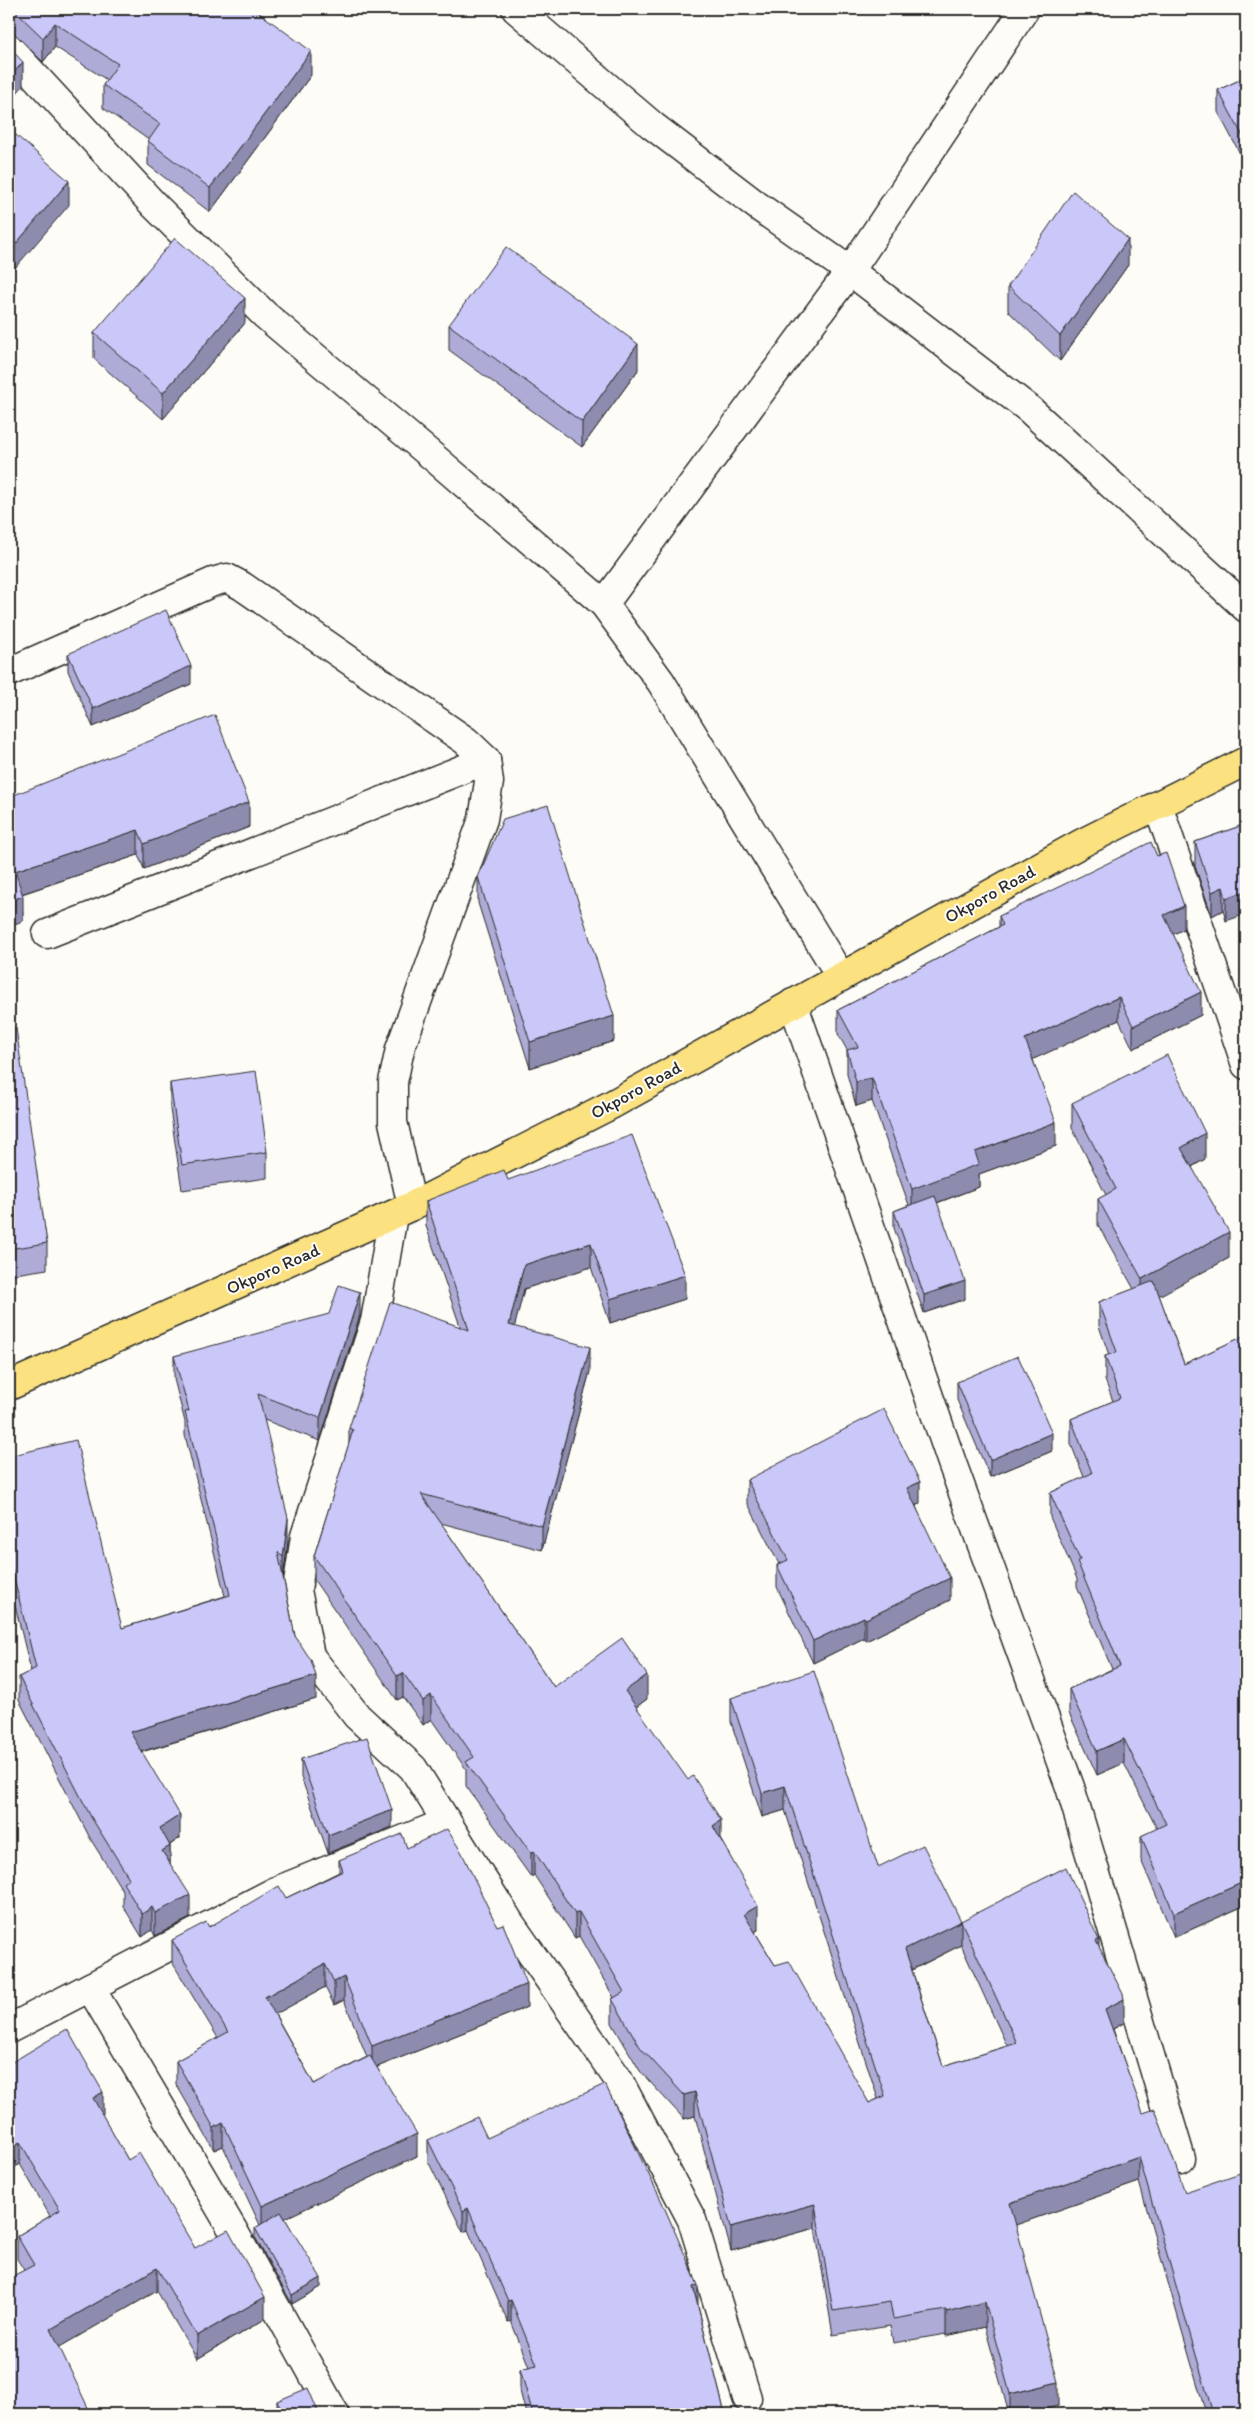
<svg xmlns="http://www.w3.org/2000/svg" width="1255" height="2423" viewBox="0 0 1255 2423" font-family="Itim,sans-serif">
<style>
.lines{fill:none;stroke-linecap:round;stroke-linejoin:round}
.minor-casing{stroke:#2b2b2b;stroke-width:31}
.major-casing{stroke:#2b2b2b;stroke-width:31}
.minor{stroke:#fdfcf7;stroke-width:28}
.major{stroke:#fbe180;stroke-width:28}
.wall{fill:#aeabd6;stroke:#2b2b2b;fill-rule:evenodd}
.shaded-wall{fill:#8d8bae;stroke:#2b2b2b}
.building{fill:#cac7f9;stroke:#2b2b2b;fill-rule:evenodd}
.labels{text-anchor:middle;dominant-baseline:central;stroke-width:4;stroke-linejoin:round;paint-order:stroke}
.street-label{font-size:18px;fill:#2b2b2b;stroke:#fdfcf7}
</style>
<rect width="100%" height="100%" fill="#fdfcf7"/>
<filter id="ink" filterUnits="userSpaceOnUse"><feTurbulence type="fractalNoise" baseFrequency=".02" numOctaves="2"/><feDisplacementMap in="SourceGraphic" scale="10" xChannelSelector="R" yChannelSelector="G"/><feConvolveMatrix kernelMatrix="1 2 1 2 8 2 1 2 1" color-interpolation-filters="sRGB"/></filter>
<g filter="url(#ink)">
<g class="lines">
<g class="minor-casing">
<g id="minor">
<polyline points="516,9 653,126 759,207 850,271 1029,409 1246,608"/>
<polyline points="9,48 154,205 265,315 438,461 604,604 661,682 841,977"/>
<polyline points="604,604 850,271 1025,9"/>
<polyline points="9,672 213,582 227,578 242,586 466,741 486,760 489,782 483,819 400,1049 393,1082 393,1122 412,1206"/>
<polyline points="1158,805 1246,1065"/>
<polyline points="47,934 486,760"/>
<polyline points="793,1003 952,1463 1070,1787 1181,2159"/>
<polyline points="393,1215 375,1321 305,1536 297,1590 310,1656 357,1716 413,1768 510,1923 618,2079 692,2220 747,2398"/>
<polyline points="90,1987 233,2230 335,2414"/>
<polyline points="9,2029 276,1891 447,1822"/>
</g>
</g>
<g class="major-casing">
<polyline id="major" points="9,1386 412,1206 611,1105 1082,843 1246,761"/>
</g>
<use href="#minor" class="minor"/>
<use href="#major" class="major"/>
</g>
<g class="wall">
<polygon points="9,9 311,75 210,212 148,165 148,141 149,140 103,108 103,85 107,80 55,47 43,62 14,33 9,33"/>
<polygon points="1246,77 1246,165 1218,112 1218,90"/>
<polygon points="1128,265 1060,361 1008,311 1008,286"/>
<polygon points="245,323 163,419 94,359 94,333"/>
<polygon points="449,325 638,370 582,447 449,350"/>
<polygon points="68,654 191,684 93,727 68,671"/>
<polygon points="9,797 249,827 144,869 138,855 22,894 23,921"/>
<polygon points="1246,824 1226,921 1223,910 1212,916 1195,866 1195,842"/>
<polygon points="478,877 614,1041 530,1068 478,903"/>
<polygon points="999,916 1184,929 1173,934 1201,1015 1133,1049 1119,1020 1033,1059 1056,1146 979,1174 979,1187 937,1203 965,1299 924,1313 894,1228 894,1211 909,1205 872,1101 856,1106 847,1074 847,1050 838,1034 838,1010 999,927"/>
<polygon points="9,1030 47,1243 47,1269 9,1275"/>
<polygon points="170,1083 267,1152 267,1178 182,1190 170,1109"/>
<polygon points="1072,1103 1205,1159 1192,1167 1229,1258 1159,1295 1184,1364 1246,1335 1246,1905 1174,1937 1141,1860 1141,1836 1157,1829 1124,1763 1097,1775 1069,1713 1069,1689 1112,1669 1077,1586 1077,1579 1050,1517 1050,1493 1084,1477 1071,1444 1071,1419 1113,1401 1105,1380 1105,1356 1109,1355 1099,1326 1099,1302 1134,1289 1098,1225 1098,1199 1106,1195 1072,1128"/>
<path d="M508,1180L685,1299L610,1323L591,1267L524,1289L514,1327L590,1371L542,1550L441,1523L554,1687L647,1699L636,1707L721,1840L758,1930L755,1932L775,1965L869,2103L878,2099L785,1810L762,1817L731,1722V1698L878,1867L961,1921L1099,1947L1124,2023L1113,2029L1246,2414H1206L1139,2182L1015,2225L1058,2406L1027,2414H1009L985,2327L946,2336V2334L893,2343L890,2326L833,2335L815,2228L731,2251L695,2116L684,2119L640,2071L612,2023V1999L614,1998L579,1936L575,1938L534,1875L531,1877L466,1786V1769L431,1719L423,1725L403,1697L397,1700L314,1580V1556L349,1444V1428L460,1326L426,1226V1201ZM961,1945L1007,2046L943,2066L912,1970Z"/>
<polygon points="360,1315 320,1441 264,1420 288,1541 283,1576 295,1636 316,1699 142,1752 180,1838 170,1845 170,1864 190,1918 155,1936 152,1930 142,1937 123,1906 123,1891 91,1840 19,1700 19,1677 31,1671 9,1581 9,1456 122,1628 225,1596 185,1435 185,1422 174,1379 174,1356"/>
<polygon points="957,1382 1052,1451 990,1477 957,1400"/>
<polygon points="747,1480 920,1503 916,1506 950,1600 866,1641 864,1638 813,1663 777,1587 777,1565 779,1564 747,1502"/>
<polygon points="301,1759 392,1827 328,1853 301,1777"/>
<path d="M407,1848L527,2007L377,2067L417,2156L285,2218L321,2287L292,2304L255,2237V2228L260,2225L223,2146L214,2150L176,2084V2061L218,2038L172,1962V1940L286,1898L339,1872V1860ZM325,1987L334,2005L344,2000L367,2057L314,2084L275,2014Z"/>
<polygon points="9,2064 103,2114 102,2115 128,2160 195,2248 265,2319 197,2359 157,2291 59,2347 24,2270 17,2259 17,2236 50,2216 20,2164"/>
<polygon points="487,2138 698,2306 725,2414 526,2414 520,2391 520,2369 529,2367 511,2321 508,2322 468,2230 463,2232 428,2161 428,2140"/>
<polygon points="277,2401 319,2414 277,2414"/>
</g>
<g class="shaded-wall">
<polygon points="55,23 55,47 43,62 43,38"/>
<polygon points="311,51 311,75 210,212 210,188"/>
<polygon points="23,62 23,86 9,102 9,78"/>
<polygon points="69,181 69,205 9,275 9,252"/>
<polygon points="1128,239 1128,265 1060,361 1060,336"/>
<polygon points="245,298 245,323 163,419 163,393"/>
<polygon points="638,344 638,370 582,447 582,422"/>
<polygon points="191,666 191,684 93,727 93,709"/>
<polygon points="249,802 249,827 144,869 144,844"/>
<polygon points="138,830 138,855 15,896 15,871"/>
<polygon points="1223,887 1223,910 1212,916 1212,892"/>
<polygon points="1246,891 1246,914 1226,921 1226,898"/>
<polygon points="23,896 23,921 9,926 9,901"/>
<polygon points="1184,906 1184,929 1164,939 1164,915"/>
<polygon points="1201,992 1201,1015 1133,1049 1133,1026"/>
<polygon points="1119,997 1119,1020 1025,1063 1025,1039"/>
<polygon points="614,1016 614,1041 530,1068 530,1042"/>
<polygon points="872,1078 872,1101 856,1106 856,1082"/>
<polygon points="1056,1122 1056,1146 979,1174 979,1187 912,1212 912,1189 975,1152"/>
<polygon points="1205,1133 1205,1159 1181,1173 1181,1148"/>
<polygon points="1229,1232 1229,1258 1142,1305 1142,1279"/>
<polygon points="591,1243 591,1267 524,1289 509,1349 509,1325 524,1265"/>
<polygon points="685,1275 685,1299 610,1323 610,1299"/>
<polygon points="965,1281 965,1299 924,1313 924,1295"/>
<polygon points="360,1292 360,1315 320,1441 320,1418"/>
<polygon points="590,1347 590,1371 542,1550 542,1526"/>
<polygon points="1052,1433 1052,1451 990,1477 990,1460"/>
<polygon points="920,1482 920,1503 907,1510 907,1488"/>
<polygon points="288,1518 288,1541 283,1580 283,1557"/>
<polygon points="950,1578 950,1600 866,1641 866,1619"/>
<polygon points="864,1617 864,1638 813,1663 813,1641"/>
<polygon points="1246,1670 1246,1694 1242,1672"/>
<polygon points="403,1673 403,1697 397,1700 397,1676"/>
<polygon points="647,1675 647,1699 625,1715 625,1691"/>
<polygon points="316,1676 316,1699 130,1755 130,1732"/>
<polygon points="431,1695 431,1719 423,1725 423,1701"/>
<polygon points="1124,1739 1124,1763 1097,1775 1097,1751"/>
<polygon points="785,1786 785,1810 762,1817 762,1793"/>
<polygon points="392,1810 392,1827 328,1853 328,1835"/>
<polygon points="180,1815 180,1838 160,1851 160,1828"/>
<polygon points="721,1820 721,1844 713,1826"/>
<polygon points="170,1846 170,1869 162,1851"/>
<polygon points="534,1851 534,1875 531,1877 531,1853"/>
<polygon points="1246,1881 1246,1905 1174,1937 1174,1913"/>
<polygon points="190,1895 190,1918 155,1936 155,1913"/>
<polygon points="758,1906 758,1930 744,1938 744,1914"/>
<polygon points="152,1907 152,1930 142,1937 142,1914"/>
<polygon points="579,1912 579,1936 575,1938 575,1914"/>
<polygon points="961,1921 961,1945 905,1973 905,1949"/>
<polygon points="1099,1940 1099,1964 1096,1941"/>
<polygon points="325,1964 325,1987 265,2020 265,1997"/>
<polygon points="344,1977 344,2000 334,2005 334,1982"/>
<polygon points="527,1984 527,2007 372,2069 372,2046"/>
<polygon points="1124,1999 1124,2023 1105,2033 1105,2009"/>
<polygon points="103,2092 103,2114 93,2121 93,2098"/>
<polygon points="695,2092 695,2116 684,2119 684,2095"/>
<polygon points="223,2123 223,2146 214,2150 214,2128"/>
<polygon points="417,2134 417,2156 262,2229 262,2206"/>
<polygon points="20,2142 20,2164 9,2171 9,2148"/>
<polygon points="1139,2157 1139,2182 1010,2227 1010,2203"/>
<polygon points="815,2204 815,2228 731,2251 731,2227"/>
<polygon points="468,2208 468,2230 463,2232 463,2211"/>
<polygon points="157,2268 157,2291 51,2352 51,2329"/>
<polygon points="321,2278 321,2287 292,2304 292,2295"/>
<polygon points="698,2285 698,2306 693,2287"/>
<polygon points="265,2297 265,2319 197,2359 197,2336"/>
<polygon points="511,2300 511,2321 508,2322 508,2301"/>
<polygon points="985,2302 985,2327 946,2336 946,2312"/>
<polygon points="1058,2382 1058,2406 1027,2414 1010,2414 1010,2394"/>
</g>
<g class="building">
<polygon points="9,9 254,9 311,51 210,188 148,141 160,124 103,85 118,64 55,23 43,38 14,10"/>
<polygon points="9,47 23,62 9,78"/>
<polygon points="1246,77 1246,142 1218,90"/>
<polygon points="9,129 69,181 9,252"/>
<polygon points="1073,191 1128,239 1060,336 1008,286"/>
<polygon points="175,238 245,298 163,393 94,333"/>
<polygon points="506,247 638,344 582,422 449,325"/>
<polygon points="166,610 191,666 93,709 68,654"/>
<polygon points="215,715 249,802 144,844 138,830 15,871 23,896 9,901 9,797"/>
<polygon points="548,805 614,1016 530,1042 478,877 503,819"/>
<polygon points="1246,824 1246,891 1226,898 1223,887 1212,892 1195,842"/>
<polygon points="1151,842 1157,856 1166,853 1184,906 1164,915 1201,992 1133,1026 1119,997 1025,1039 1056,1122 975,1152 979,1164 912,1189 872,1078 856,1082 847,1050 858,1047 838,1010 1003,925 999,916"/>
<polygon points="16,1028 47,1243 9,1249 9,1030"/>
<polygon points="1167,1055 1205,1133 1181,1148 1229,1232 1142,1279 1098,1199 1116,1189 1072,1103"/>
<polygon points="256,1071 267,1152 182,1165 170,1083"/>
<path d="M632,1135L685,1275L610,1299L591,1243L524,1265L509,1325L590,1347L542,1526L421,1494L554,1687L622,1638L647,1675L625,1691L688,1780L693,1776L721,1820L713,1826L758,1906L744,1914L775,1965L789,1961L869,2103L885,2096L785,1786L762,1793L731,1698L814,1671L878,1867L923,1845L961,1921L1066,1867L1099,1940L1096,1941L1123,1994L1124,1999L1105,2009L1143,2113L1155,2109L1185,2192L1246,2171V2414H1213L1139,2157L1010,2203L1058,2382L1010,2394L985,2302L946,2312V2310L893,2319L890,2302L833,2311L815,2204L731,2227L695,2092L684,2095L640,2047L612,1999L624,1992L579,1912L575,1914L534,1851L531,1853L466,1762L474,1757L431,1695L423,1701L403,1673L397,1676L314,1556L353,1430L349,1428L390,1302L469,1330L426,1201L504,1170L508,1180ZM961,1921L1017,2043L943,2066L905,1949Z"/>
<polygon points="935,1196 965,1281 924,1295 894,1211"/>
<polygon points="1154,1281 1184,1364 1246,1335 1246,1670 1242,1672 1246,1684 1246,1881 1174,1913 1141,1836 1166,1824 1124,1739 1097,1751 1069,1689 1120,1666 1077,1561 1080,1560 1050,1493 1092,1473 1071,1419 1120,1398 1105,1356 1117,1352 1099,1302"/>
<polygon points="339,1285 360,1292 320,1418 258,1394 288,1518 283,1557 278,1552 295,1636 311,1660 316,1676 130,1732 180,1815 160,1828 170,1846 162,1851 190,1895 155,1913 152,1907 142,1914 123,1883 129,1878 91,1817 19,1677 36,1668 9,1558 9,1456 76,1440 122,1628 230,1595 185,1412 189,1411 174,1356 329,1314"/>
<polygon points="1018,1356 1052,1433 990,1460 957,1382"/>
<polygon points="884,1409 920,1482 907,1488 950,1578 866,1619 864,1617 813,1641 777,1565 788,1560 747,1480"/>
<polygon points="367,1737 392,1810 328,1835 301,1759"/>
<polygon points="447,1829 462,1853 497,1926 503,1924 527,1984 372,2046 344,1977 334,1982 325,1964 265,1997 314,2084 370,2056 417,2134 262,2206 223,2123 214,2128 176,2061 228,2032 172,1940 206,1922 209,1927 279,1886 286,1898 343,1871 339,1860 402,1834 407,1848"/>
<polygon points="67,2029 103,2092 93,2098 128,2160 139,2153 195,2248 228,2230 265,2297 197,2336 157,2268 51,2329 91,2414 9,2414 9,2278 34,2265 17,2236 60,2210 20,2142 9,2148 9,2064"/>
<polygon points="605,2084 662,2202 698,2285 693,2287 725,2414 533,2414 520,2369 537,2365 511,2300 508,2301 468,2208 463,2211 428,2140 477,2117 487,2138"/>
<polygon points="281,2212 321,2278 292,2295 255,2228"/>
<polygon points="308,2388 319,2414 284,2414 277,2401"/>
<polygon points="244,2411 245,2414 236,2414"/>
</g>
</g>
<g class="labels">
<g class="street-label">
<text transform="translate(990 894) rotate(-29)">Okporo Road</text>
<text transform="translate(636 1090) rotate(-29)">Okporo Road</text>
<text transform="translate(273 1269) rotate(-24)">Okporo Road</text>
</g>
</g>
<rect width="1255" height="2423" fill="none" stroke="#fdfcf7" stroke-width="30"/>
<rect x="15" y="15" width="1225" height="2393" fill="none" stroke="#2b2b2b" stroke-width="2" filter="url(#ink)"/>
</svg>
